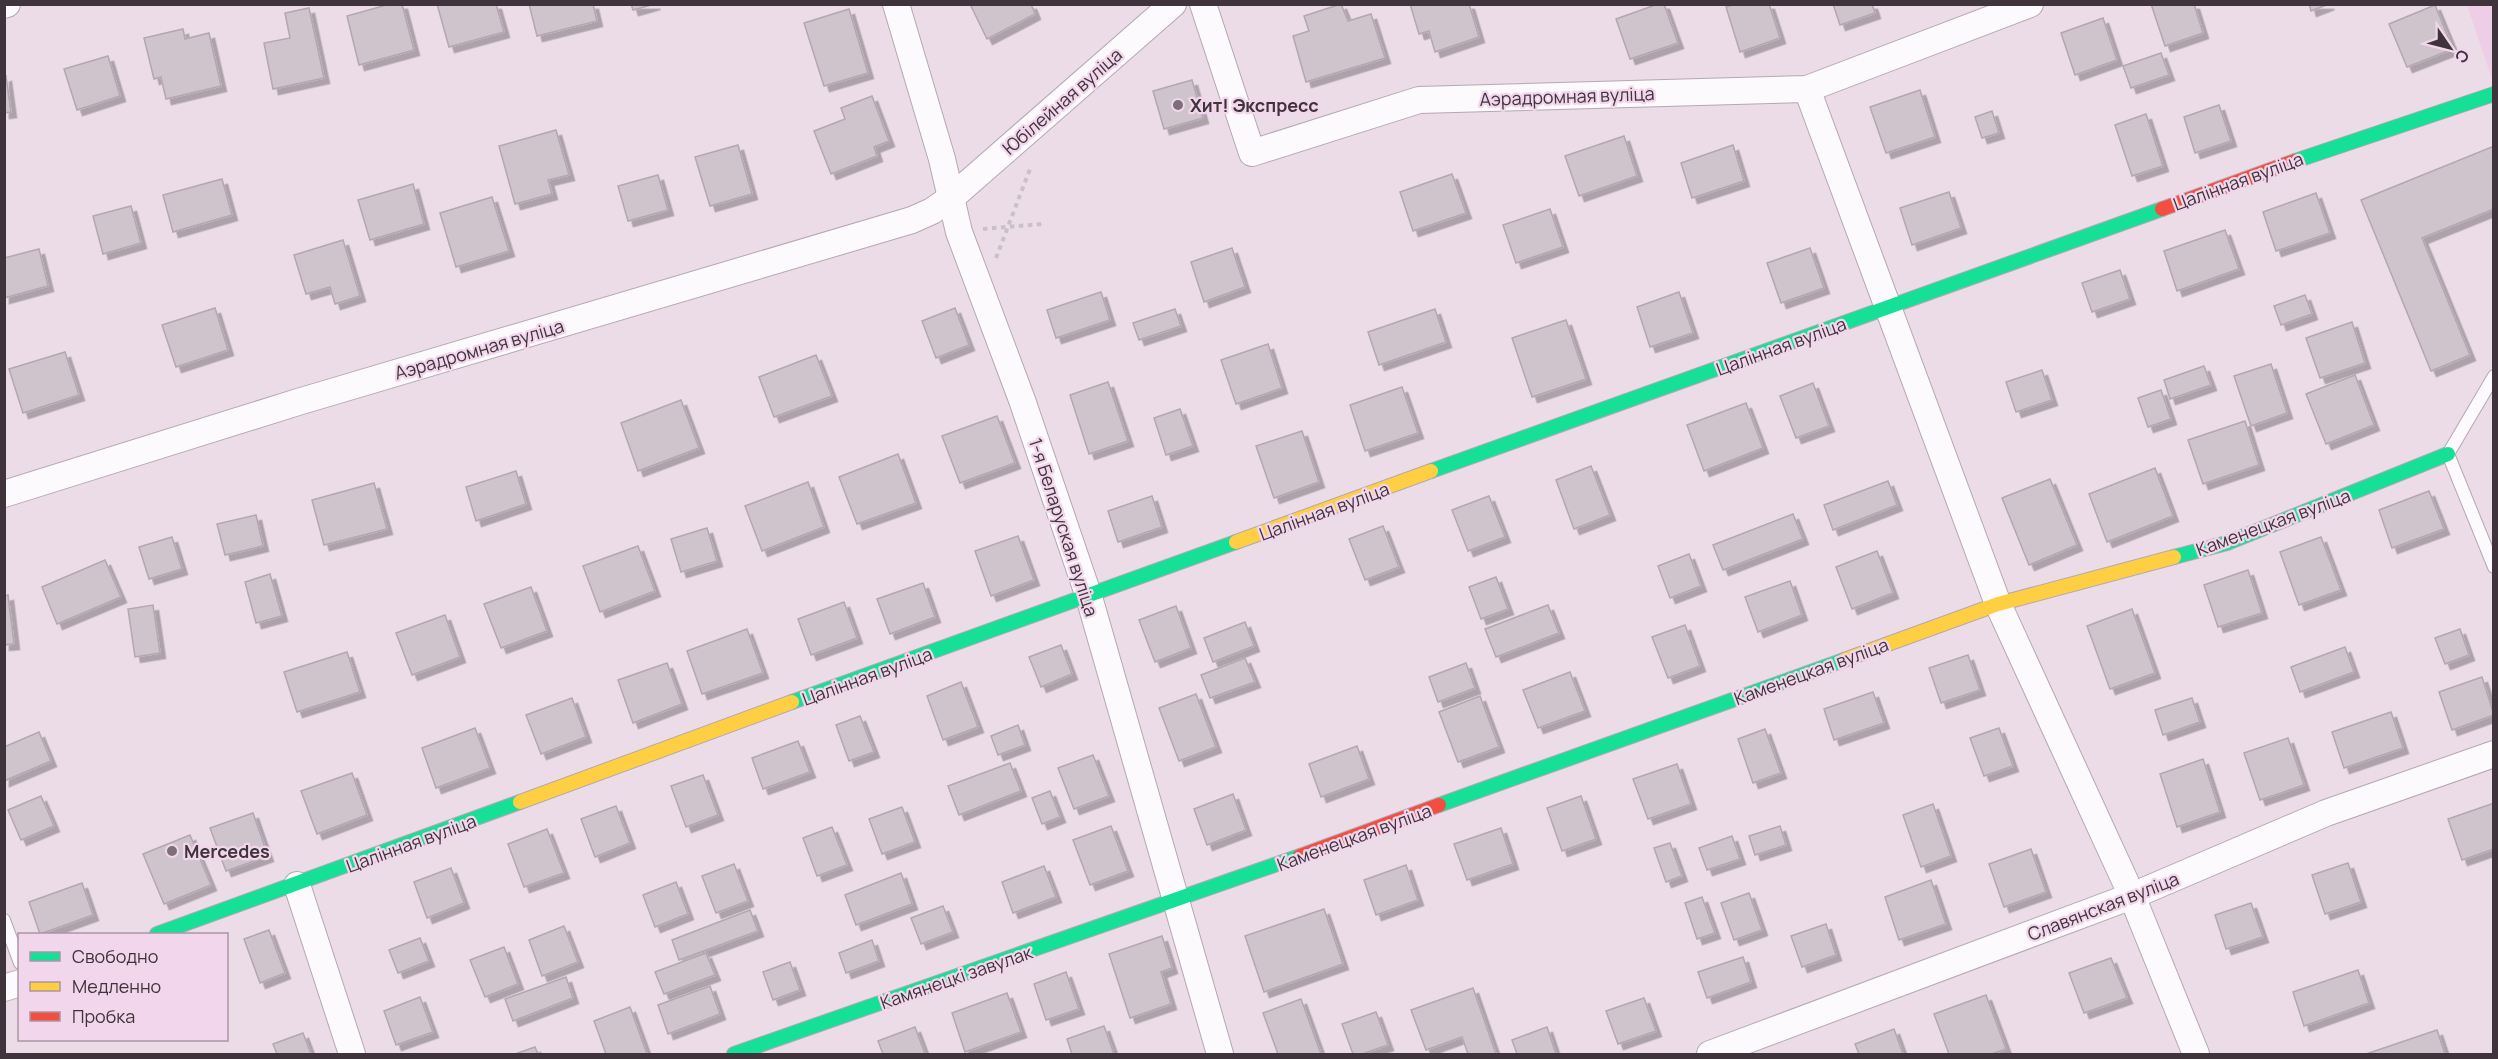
<svg xmlns="http://www.w3.org/2000/svg" width="2498" height="1059" viewBox="0 0 2498 1059" font-family="Manrope,sans-serif">
<style>
.green{fill:#eecde6}
.building{fill:#cfc3cc;stroke:#b4a7b0;stroke-width:1.5;filter:url(#shadow)}
.lines{fill:none;stroke-linecap:round;stroke-linejoin:round}
.lane-casing{stroke:#b4a8b1;stroke-width:14}
.street-casing{stroke:#b4a8b1;stroke-width:28}
.fast-casing{stroke:#b4a8b1;stroke-width:16}
.slow-casing{stroke:#b4a8b1;stroke-width:16}
.jam-casing{stroke:#b4a8b1;stroke-width:16}
.path{stroke:#c8c2c7;stroke-width:4;stroke-dasharray:4.5 4.5;stroke-linecap:butt}
.lane{stroke:#fcfafc;stroke-width:12}
.street{stroke:#fcfafc;stroke-width:26}
.fast{stroke:#16e098;stroke-width:14}
.slow{stroke:#ffcf43;stroke-width:14}
.jam{stroke:#f24e42;stroke-width:14}
.poi-dot{fill:#7c6f78;stroke:#f2d6eb;stroke-width:2}
.labels{text-anchor:middle;dominant-baseline:central;stroke-width:4.5;stroke-linejoin:round;paint-order:stroke}
.street-label{font-size:18px;fill:#3f343c;stroke:#f2d6eb}
.poi-label{font-size:18px;font-weight:bold;fill:#3f343c;stroke:#f2d6eb;text-anchor:start}
</style>
<defs>
<filter id="shadow"><feDropShadow dx="5.5" dy="5.5" stdDeviation="0" flood-color="#0004"/></filter>
</defs>
<rect width="100%" height="100%" fill="#ecdce8"/>
<polygon class="green" points="2467,5 2493,5 2493,75 2491,76"/>
<g class="building">
<polygon points="390,4 402,4 414,50 359,65 347,16"/>
<polygon points="437,4 496,4 504,32 449,47"/>
<polygon points="529,4 593,4 597,21 537,36"/>
<polygon points="631,4 655,4 633,10"/>
<polygon points="970,4 1031,4 1035,14 987,39"/>
<polygon points="1341,4 1348,21 1371,14 1385,58 1306,82 1293,36 1309,31 1304,16"/>
<polygon points="1410,4 1469,4 1479,37 1435,52 1429,31 1419,34"/>
<polygon points="1658,4 1664,4 1678,43 1630,59 1616,19"/>
<polygon points="1735,4 1769,4 1780,38 1740,52 1726,7"/>
<polygon points="1833,4 1872,4 1875,13 1840,25"/>
<polygon points="2151,4 2194,4 2203,33 2165,46"/>
<polygon points="2309,4 2329,4 2311,11"/>
<polygon points="2435,5 2453,49 2407,67 2389,24"/>
<polygon points="309,8 324,78 273,89 264,43 290,38 285,13"/>
<polygon points="849,9 868,73 824,86 804,23"/>
<polygon points="2103,18 2117,60 2075,75 2061,33"/>
<polygon points="183,29 185,39 209,33 221,86 166,99 161,77 154,79 144,38"/>
<polygon points="2161,53 2169,75 2131,88 2123,66"/>
<polygon points="108,56 120,96 77,110 64,69"/>
<polygon points="6,76 11,112 4,113 4,77"/>
<polygon points="1192,80 1203,118 1164,129 1153,91"/>
<polygon points="1920,90 1935,137 1886,153 1870,107"/>
<polygon points="872,96 889,141 874,147 877,156 831,174 814,131 845,119 841,108"/>
<polygon points="2219,105 2231,141 2195,153 2184,117"/>
<polygon points="1992,111 1999,133 1982,138 1975,117"/>
<polygon points="2146,114 2163,166 2132,176 2115,125"/>
<polygon points="556,130 569,175 548,180 552,194 515,204 499,146"/>
<polygon points="1624,136 1637,176 1579,196 1565,156"/>
<polygon points="738,145 752,194 710,206 695,157"/>
<polygon points="1733,145 1744,181 1692,198 1681,163"/>
<polygon points="2494,146 2494,209 2422,238 2470,355 2431,371 2361,200"/>
<polygon points="1452,174 1466,213 1413,231 1400,192"/>
<polygon points="658,175 668,210 628,221 618,186"/>
<polygon points="222,179 232,215 173,232 163,195"/>
<polygon points="413,184 424,224 370,240 358,200"/>
<polygon points="1949,192 1961,228 1912,245 1900,208"/>
<polygon points="2316,193 2330,233 2276,251 2263,212"/>
<polygon points="492,197 509,251 456,267 440,213"/>
<polygon points="131,206 141,243 103,254 93,216"/>
<polygon points="1550,209 1563,247 1516,263 1503,225"/>
<polygon points="2225,230 2239,269 2177,291 2164,251"/>
<polygon points="343,240 360,296 335,304 330,287 306,294 294,255"/>
<polygon points="1232,248 1245,287 1204,302 1191,262"/>
<polygon points="1810,248 1824,288 1781,303 1767,263"/>
<polygon points="39,249 48,286 4,298 4,258"/>
<polygon points="2120,270 2130,299 2092,312 2082,283"/>
<polygon points="1101,292 1110,320 1056,338 1047,310"/>
<polygon points="1679,292 1693,333 1650,347 1637,307"/>
<polygon points="2305,295 2312,314 2281,325 2274,306"/>
<polygon points="215,308 228,350 176,367 162,325"/>
<polygon points="955,308 969,345 936,358 922,321"/>
<polygon points="1175,309 1181,326 1139,340 1133,323"/>
<polygon points="1435,309 1446,342 1379,365 1368,332"/>
<polygon points="1566,320 1586,379 1532,397 1512,338"/>
<polygon points="2352,322 2365,363 2320,378 2306,338"/>
<polygon points="1268,344 1282,388 1236,404 1221,360"/>
<polygon points="65,352 79,395 23,413 9,369"/>
<polygon points="816,355 832,396 774,417 759,377"/>
<polygon points="2271,364 2287,413 2251,426 2234,376"/>
<polygon points="2204,366 2211,385 2170,399 2164,380"/>
<polygon points="2042,370 2052,400 2016,412 2006,382"/>
<polygon points="2355,375 2374,425 2326,444 2306,394"/>
<polygon points="1108,382 1128,441 1089,454 1070,395"/>
<polygon points="1813,383 1829,426 1796,438 1780,396"/>
<polygon points="1402,387 1418,433 1365,451 1350,405"/>
<polygon points="2161,390 2171,419 2148,427 2138,398"/>
<polygon points="681,400 699,448 638,471 621,423"/>
<polygon points="1746,403 1763,448 1704,471 1687,425"/>
<polygon points="1180,409 1193,446 1166,455 1154,418"/>
<polygon points="997,416 1015,463 960,483 942,436"/>
<polygon points="2245,421 2259,465 2203,484 2188,440"/>
<polygon points="1302,431 1319,482 1274,498 1256,446"/>
<polygon points="898,454 916,503 857,524 839,477"/>
<polygon points="1591,466 1610,515 1574,529 1556,480"/>
<polygon points="2155,468 2173,516 2107,542 2089,494"/>
<polygon points="516,471 526,504 476,521 466,487"/>
<polygon points="2050,479 2077,545 2029,565 2002,498"/>
<polygon points="1888,481 1897,505 1833,530 1824,505"/>
<polygon points="808,482 824,527 762,551 745,506"/>
<polygon points="374,483 387,529 324,545 312,500"/>
<polygon points="2429,491 2444,529 2392,548 2379,510"/>
<polygon points="1152,496 1162,527 1118,542 1108,511"/>
<polygon points="1489,496 1505,537 1468,551 1452,510"/>
<polygon points="1793,514 1803,539 1723,570 1713,545"/>
<polygon points="256,515 263,546 225,555 217,524"/>
<polygon points="1383,526 1399,567 1365,580 1349,539"/>
<polygon points="707,528 717,561 681,572 671,539"/>
<polygon points="1018,536 1034,580 991,596 975,551"/>
<polygon points="172,537 182,569 149,579 139,547"/>
<polygon points="2321,537 2341,590 2299,605 2280,552"/>
<polygon points="638,546 655,591 600,612 583,566"/>
<polygon points="1877,551 1893,593 1852,609 1836,567"/>
<polygon points="1689,554 1701,586 1670,598 1658,566"/>
<polygon points="105,560 121,597 57,624 42,587"/>
<polygon points="2248,570 2262,613 2218,627 2204,585"/>
<polygon points="270,574 282,616 256,623 245,582"/>
<polygon points="1496,577 1508,609 1481,619 1469,587"/>
<polygon points="1790,581 1802,615 1758,632 1745,597"/>
<polygon points="923,583 935,617 890,634 877,599"/>
<polygon points="531,587 547,631 501,648 484,604"/>
<polygon points="8,595 14,644 4,645 4,596"/>
<polygon points="844,602 857,638 811,655 798,619"/>
<polygon points="153,605 160,653 135,657 128,609"/>
<polygon points="1548,605 1559,633 1496,657 1485,629"/>
<polygon points="1176,606 1191,648 1155,662 1139,620"/>
<polygon points="2132,609 2155,673 2110,689 2087,626"/>
<polygon points="445,615 460,657 412,675 396,633"/>
<polygon points="1245,622 1254,646 1213,662 1204,638"/>
<polygon points="1685,625 1700,666 1668,678 1652,637"/>
<polygon points="747,629 763,673 702,694 687,651"/>
<polygon points="2460,629 2469,655 2445,664 2435,638"/>
<polygon points="1061,645 1072,674 1041,687 1029,657"/>
<polygon points="2345,647 2354,672 2300,692 2291,667"/>
<polygon points="347,652 360,692 297,712 284,672"/>
<polygon points="1968,655 1980,690 1941,703 1929,668"/>
<polygon points="1245,658 1255,682 1210,698 1201,675"/>
<polygon points="667,663 682,704 633,723 618,680"/>
<polygon points="1466,663 1475,688 1438,702 1429,677"/>
<polygon points="1570,672 1585,711 1538,728 1523,690"/>
<polygon points="2482,677 2494,715 2452,730 2439,692"/>
<polygon points="961,682 978,727 943,740 927,696"/>
<polygon points="1873,692 1884,723 1834,740 1824,709"/>
<polygon points="1196,694 1216,747 1179,761 1159,708"/>
<polygon points="1480,696 1499,747 1458,762 1439,712"/>
<polygon points="572,698 586,737 541,754 526,715"/>
<polygon points="2192,698 2200,722 2163,735 2155,710"/>
<polygon points="2391,712 2403,748 2344,768 2332,732"/>
<polygon points="860,716 874,752 849,761 836,725"/>
<polygon points="1018,725 1025,745 998,755 991,736"/>
<polygon points="475,728 490,768 436,788 422,748"/>
<polygon points="1999,728 2013,766 1984,776 1970,738"/>
<polygon points="1765,729 1781,773 1753,783 1738,739"/>
<polygon points="39,732 51,761 4,781 4,747"/>
<polygon points="2288,738 2304,785 2260,800 2244,753"/>
<polygon points="798,741 810,772 763,789 752,758"/>
<polygon points="1357,746 1369,779 1321,797 1309,764"/>
<polygon points="1093,755 1109,796 1074,809 1058,768"/>
<polygon points="2203,759 2220,812 2177,827 2160,774"/>
<polygon points="1010,763 1021,791 959,815 948,786"/>
<polygon points="1677,764 1691,804 1648,819 1633,779"/>
<polygon points="352,773 367,815 317,834 301,791"/>
<polygon points="703,775 718,815 686,827 671,786"/>
<polygon points="1050,791 1060,817 1042,824 1032,798"/>
<polygon points="1233,794 1246,830 1207,845 1194,809"/>
<polygon points="41,796 54,826 21,840 8,810"/>
<polygon points="1581,796 1596,839 1562,851 1547,808"/>
<polygon points="2494,803 2494,849 2462,860 2448,819"/>
<polygon points="1933,804 1951,856 1921,867 1903,815"/>
<polygon points="616,806 630,843 595,857 581,819"/>
<polygon points="902,807 915,842 882,854 869,819"/>
<polygon points="253,813 268,856 226,871 210,828"/>
<polygon points="1111,826 1128,871 1090,885 1073,840"/>
<polygon points="1780,826 1786,845 1755,855 1749,836"/>
<polygon points="832,827 847,865 817,876 803,838"/>
<polygon points="1501,828 1513,864 1467,880 1454,844"/>
<polygon points="547,829 564,873 524,887 508,844"/>
<polygon points="190,835 211,885 164,904 143,854"/>
<polygon points="1732,836 1740,859 1707,870 1699,848"/>
<polygon points="1670,843 1682,876 1666,882 1654,848"/>
<polygon points="2031,849 2046,892 2004,907 1989,864"/>
<polygon points="2348,863 2361,902 2325,914 2312,875"/>
<polygon points="734,864 748,901 716,913 702,876"/>
<polygon points="1406,865 1418,900 1376,915 1364,880"/>
<polygon points="1044,866 1056,897 1013,913 1002,882"/>
<polygon points="451,868 464,903 427,918 414,882"/>
<polygon points="901,873 912,904 856,925 845,895"/>
<polygon points="1931,880 1946,924 1899,940 1885,897"/>
<polygon points="676,882 688,914 655,927 643,895"/>
<polygon points="82,883 93,915 40,934 29,902"/>
<polygon points="1749,893 1762,930 1734,940 1721,903"/>
<polygon points="1702,897 1715,933 1697,939 1685,903"/>
<polygon points="2251,903 2263,937 2226,949 2215,915"/>
<polygon points="943,906 953,932 921,944 911,918"/>
<polygon points="1324,909 1343,964 1264,992 1245,936"/>
<polygon points="750,910 758,931 679,960 672,940"/>
<polygon points="1826,924 1836,955 1802,967 1791,936"/>
<polygon points="564,926 578,962 542,976 529,940"/>
<polygon points="269,930 285,973 260,983 244,939"/>
<polygon points="1162,936 1172,968 1161,972 1171,1004 1130,1018 1109,954"/>
<polygon points="420,938 429,961 398,973 389,950"/>
<polygon points="872,940 879,961 846,973 839,953"/>
<polygon points="504,947 518,984 485,997 470,960"/>
<polygon points="706,953 715,975 664,994 655,972"/>
<polygon points="1743,957 1751,982 1707,998 1698,972"/>
<polygon points="2111,958 2127,998 2084,1013 2069,973"/>
<polygon points="790,962 800,990 773,1000 763,972"/>
<polygon points="2358,970 2369,1003 2304,1026 2293,992"/>
<polygon points="1066,972 1079,1009 1046,1020 1034,984"/>
<polygon points="566,977 573,998 513,1021 505,999"/>
<polygon points="710,986 720,1014 668,1034 658,1005"/>
<polygon points="1473,988 1496,1054 1468,1054 1462,1037 1426,1050 1411,1010"/>
<polygon points="1007,993 1021,1032 965,1052 952,1013"/>
<polygon points="1986,995 2006,1049 1992,1054 1949,1054 1934,1014"/>
<polygon points="420,997 433,1032 396,1045 384,1011"/>
<polygon points="1644,998 1656,1031 1618,1044 1606,1011"/>
<polygon points="1301,999 1321,1054 1278,1054 1263,1013"/>
<polygon points="630,1007 647,1054 606,1054 594,1021"/>
<polygon points="1376,1012 1388,1045 1362,1054 1353,1054 1342,1024"/>
<polygon points="1104,1026 1114,1054 1072,1054 1067,1039"/>
<polygon points="915,1027 925,1054 883,1054 878,1041"/>
<polygon points="1547,1027 1556,1054 1517,1054 1512,1040"/>
<polygon points="1894,1029 1903,1054 1859,1054 1855,1044"/>
<polygon points="2437,1030 2445,1054 2366,1054"/>
<polygon points="303,1033 311,1054 277,1054 273,1044"/>
<polygon points="535,1047 538,1054 515,1054"/>
</g>
<g class="lines">
<g class="lane-casing">
<g id="lane">
<polyline points="2494,376 2448,454 2494,567"/>
<polyline points="4,920 20,963"/>
</g>
</g>
<g class="street-casing">
<g id="street">
<polyline points="896,4 942,159 959,232 1022,400 1089,597 1220,1054"/>
<polyline points="1203,4 1252,153 1419,100 1807,89 2030,4"/>
<polyline points="4,5 7,4"/>
<polyline points="1807,89 1998,604 2132,896 2196,1054"/>
<polyline points="4,494 298,402 912,220 932,211 951,198 1173,4"/>
<polyline points="297,885 352,1054"/>
<polyline points="4,988 20,983"/>
<polyline points="1710,1054 2132,896 2326,813 2494,754"/>
</g>
</g>
<g class="fast-casing">
<g id="fast">
<polyline points="2295,161 2494,94"/>
<polyline points="1431,471 2162,209"/>
<polyline points="2174,557 2227,543 2448,454"/>
<polyline points="792,702 1236,542"/>
<polyline points="1439,805 1844,660"/>
<polyline points="157,934 520,802"/>
<polyline points="734,1054 1300,856"/>
</g>
</g>
<g class="slow-casing">
<g id="slow">
<polyline points="1236,542 1431,471"/>
<polyline points="1844,660 1998,604 2174,557"/>
<polyline points="520,802 792,702"/>
</g>
</g>
<g class="jam-casing">
<g id="jam">
<polyline points="2162,209 2295,161"/>
<polyline points="1300,856 1439,805"/>
</g>
</g>
<g class="path">
<polyline points="983,229 1042,224"/>
<polyline points="996,258 1030,169"/>
</g>
<use href="#lane" class="lane"/>
<use href="#street" class="street"/>
<use href="#fast" class="fast"/>
<use href="#slow" class="slow"/>
<use href="#jam" class="jam"/>
</g>
<g class="poi-dot">
<circle cx="1178" cy="105" r="6"/>
<circle cx="172" cy="851" r="6"/>
</g>
<g class="labels">
<g class="street-label">
<text transform="translate(1567 96) rotate(-2)">Аэрадромная вуліца</text>
<text transform="translate(1062 101) rotate(-41)">Юбілейная вуліца</text>
<text transform="translate(2238 181) rotate(-20)">Цалінная вуліца</text>
<text transform="translate(1781 346) rotate(-20)">Цалінная вуліца</text>
<text transform="translate(479 349) rotate(-16)">Аэрадромная вуліца</text>
<text transform="translate(1324 511) rotate(-20)">Цалінная вуліца</text>
<text transform="translate(2273 522) rotate(-20)">Каменецкая вуліца</text>
<text transform="translate(1064 527) rotate(72)">1-я Беларуская вуліца</text>
<text transform="translate(1811 671) rotate(-20)">Каменецкая вуліца</text>
<text transform="translate(867 676) rotate(-20)">Цалінная вуліца</text>
<text transform="translate(1354 837) rotate(-20)">Каменецкая вуліца</text>
<text transform="translate(411 843) rotate(-20)">Цалінная вуліца</text>
<text transform="translate(2103 906) rotate(-21)">Славянская вуліца</text>
<text transform="translate(956 977) rotate(-19)">Камянецкі завулак</text>
</g>
<g class="poi-label">
<text x="1190" y="105">Хит! Экспресс</text>
<text x="184" y="851">Mercedes</text>
</g>
</g>
<rect width="2498" height="1059" fill="none" stroke="#3f343c" stroke-width="12"/>
<rect x="18" y="933" width="210" height="108" fill="#f2d6eb" stroke="#aa95a5" stroke-width="1.5"/>
<rect x="30" y="952" width="30" height="9" fill="#16e098" stroke="#aa95a5" stroke-width="1.5"/>
<text x="72" y="963" font-size="18" fill="#3f343c">Свободно</text>
<rect x="30" y="982" width="30" height="9" fill="#ffcf43" stroke="#aa95a5" stroke-width="1.5"/>
<text x="72" y="993" font-size="18" fill="#3f343c">Медленно</text>
<rect x="30" y="1012" width="30" height="9" fill="#f24e42" stroke="#aa95a5" stroke-width="1.5"/>
<text x="72" y="1023" font-size="18" fill="#3f343c">Пробка</text>
<g transform="translate(2450 48) rotate(125)" stroke="#f2d6eb" stroke-width="4.5" paint-order="stroke">
<path d="M0-4.5L10 22L0 15L-10 22Z" fill="#3f343c"/>
<text y="-9" font-size="16" font-weight="bold" text-anchor="middle" fill="#3f343c">С</text>
</g>
</svg>
